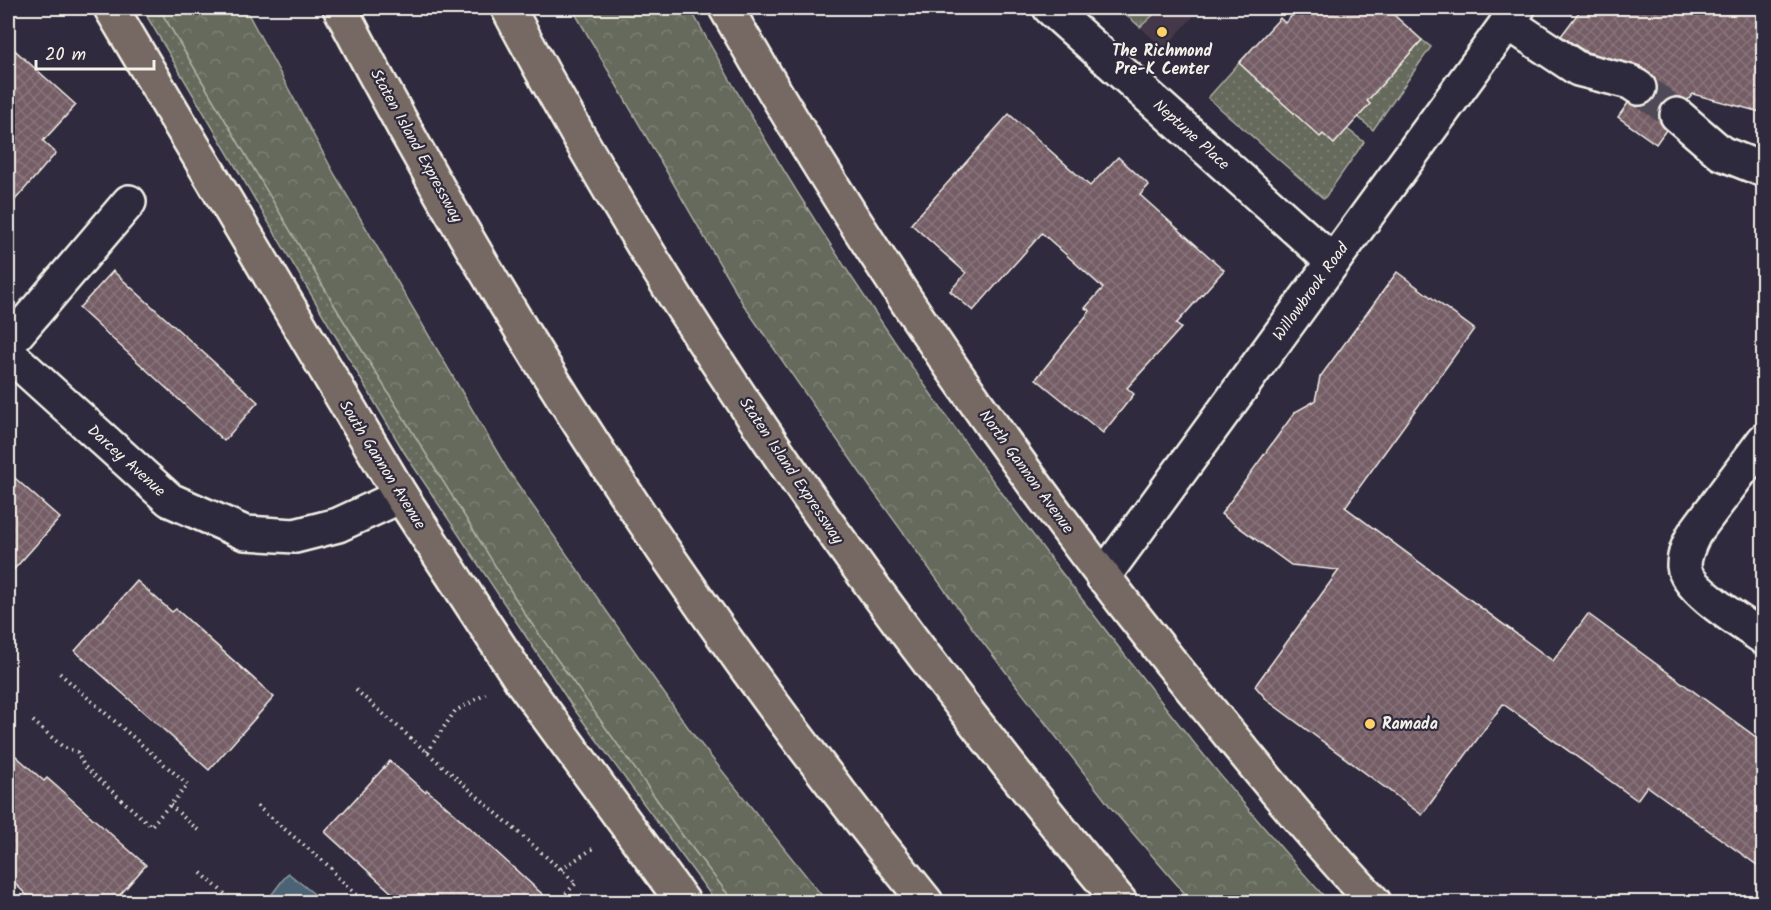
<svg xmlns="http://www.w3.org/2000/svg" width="1771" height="910" viewBox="0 0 1771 910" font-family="Kalam,sans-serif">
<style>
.built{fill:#443949}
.grass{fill:url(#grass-dots);stroke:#acaea2;stroke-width:1.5}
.forest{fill:url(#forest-crowns);stroke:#acaea2;stroke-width:1.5}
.park{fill:url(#park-tufts);stroke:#acaea2;stroke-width:1.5}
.water{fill:#4b6474;stroke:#8f9ca2;stroke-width:1.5}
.building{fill:url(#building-cross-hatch);stroke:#f4f1e8;stroke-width:1.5}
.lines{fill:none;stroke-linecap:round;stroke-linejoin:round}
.minor-tunnel{stroke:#4d4857;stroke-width:33;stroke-dasharray:33 16;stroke-linecap:butt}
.minor-casing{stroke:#f4f1e8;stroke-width:38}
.major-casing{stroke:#f4f1e8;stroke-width:38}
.highway-casing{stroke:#f4f1e8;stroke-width:38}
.path{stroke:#f4f1e8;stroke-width:4;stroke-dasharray:1.5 4.5;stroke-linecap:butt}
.minor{stroke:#2f2a3d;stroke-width:33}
.major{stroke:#766964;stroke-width:33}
.highway{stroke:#766964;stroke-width:33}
.poi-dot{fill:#ffd166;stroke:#2f2a3d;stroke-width:2}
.labels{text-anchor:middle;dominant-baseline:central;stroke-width:4.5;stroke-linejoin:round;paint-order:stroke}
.poi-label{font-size:16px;font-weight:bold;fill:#f4f1e8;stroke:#2f2a3d}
.street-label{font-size:16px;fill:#f4f1e8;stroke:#2f2a3d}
</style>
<defs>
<pattern id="grass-dots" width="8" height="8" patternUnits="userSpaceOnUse" patternTransform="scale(1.5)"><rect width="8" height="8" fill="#656a5c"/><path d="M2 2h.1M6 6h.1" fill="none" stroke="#7c8073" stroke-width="1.8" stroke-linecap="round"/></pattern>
<pattern id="forest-crowns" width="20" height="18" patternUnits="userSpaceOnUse" patternTransform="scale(1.5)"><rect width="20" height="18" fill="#656a5c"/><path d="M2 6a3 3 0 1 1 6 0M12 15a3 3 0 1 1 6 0" fill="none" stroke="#7c8073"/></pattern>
<pattern id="park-tufts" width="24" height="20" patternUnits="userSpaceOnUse" patternTransform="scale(1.5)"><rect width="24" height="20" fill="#656a5c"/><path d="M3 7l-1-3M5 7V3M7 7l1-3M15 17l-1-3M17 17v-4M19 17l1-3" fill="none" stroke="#7c8073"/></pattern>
<pattern id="building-cross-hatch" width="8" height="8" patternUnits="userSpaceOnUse" patternTransform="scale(1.5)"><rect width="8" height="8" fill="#755d66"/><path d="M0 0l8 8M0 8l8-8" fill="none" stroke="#89757c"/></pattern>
</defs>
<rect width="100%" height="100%" fill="#2f2a3d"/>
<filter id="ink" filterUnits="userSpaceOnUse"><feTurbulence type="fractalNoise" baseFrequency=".0167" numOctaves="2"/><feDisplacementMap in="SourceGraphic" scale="12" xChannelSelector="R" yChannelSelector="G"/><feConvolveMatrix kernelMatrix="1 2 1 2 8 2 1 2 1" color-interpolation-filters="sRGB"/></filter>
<g filter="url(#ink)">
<polygon class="built" points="1119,8 1201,8 1164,49"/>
<g class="grass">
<polygon points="142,8 159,8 339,313 527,617 680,832 734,902 716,902 574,709 404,452"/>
<polygon points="1422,40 1431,47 1373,130 1358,117 1370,104 1367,101"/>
<polygon points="1239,63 1320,136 1323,134 1334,144 1347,129 1364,142 1324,199 1208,98"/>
</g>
<g class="forest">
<polygon points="159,8 245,8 335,175 507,469 692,733 827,902 734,902 680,832 527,617 339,313"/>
<path d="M572,8H690C805,220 943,420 1091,611C1167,711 1245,809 1329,902H1192L1112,809L981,640L870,487L743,304Z"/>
</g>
<polygon class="park" points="1119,8 1161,8 1140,27"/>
<polygon class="water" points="288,873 324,902 266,902"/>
<g class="building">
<polygon points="1299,8 1386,8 1422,40 1367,101 1370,104 1334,144 1323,134 1320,137 1239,63 1280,18 1285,23"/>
<polygon points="1582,8 1764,8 1764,113 1693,94 1688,100 1671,97 1663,102 1659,111 1660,122 1666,130 1656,144 1618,117 1628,103 1638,107 1647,105 1654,99 1658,90 1655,79 1640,66 1586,52 1561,36"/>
<polygon points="8,44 76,105 43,141 56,153 8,208"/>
<polygon points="1009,114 1090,186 1118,157 1149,185 1140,195 1224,270 1176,324 1181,328 1127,388 1134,394 1103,433 1036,379 1090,311 1085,308 1103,288 1042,233 973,311 950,291 966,273 911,224"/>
<polygon points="113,271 258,402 224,441 79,308"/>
<polygon points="1397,272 1474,329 1345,507 1553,661 1588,614 1764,743 1764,870 1647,786 1637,800 1503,704 1422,815 1268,701 1255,686 1339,570 1291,565 1221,514 1295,412 1315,401 1320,377"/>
<polygon points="8,472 60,518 8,576"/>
<polygon points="137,581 172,612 176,609 274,697 209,770 75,651"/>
<polygon points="8,749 44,781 47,778 146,865 113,903 35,903 8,877"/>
<polygon points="390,761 425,792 427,790 456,815 552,903 403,903 325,832"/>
</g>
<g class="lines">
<polyline class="minor-tunnel" points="1639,88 1677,115"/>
<g class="minor-casing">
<g id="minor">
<polyline points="1050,8 1333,262"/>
<polyline points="1507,22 1578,69 1630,82 1639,88"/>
<polyline points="1677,115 1721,153 1764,170"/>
<polyline points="8,344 129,202"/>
<polyline points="8,353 170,500 245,533 295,536 338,525 401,496"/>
<path d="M1764,440L1694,534C1689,544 1684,554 1684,566C1686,590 1744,624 1764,638"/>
<polyline points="1103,577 1518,8"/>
</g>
</g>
<g class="major-casing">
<g id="major">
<polyline points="111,8 401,496 521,680 683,902"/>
<path d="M726,8C868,257 1032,495 1215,717C1267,780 1318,843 1374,902"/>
</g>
</g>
<g class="highway-casing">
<g id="highway">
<path d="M340,8C504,324 701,626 926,902"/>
<path d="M508,8C677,328 888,625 1120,902"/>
</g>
</g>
<g class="path">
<polyline points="356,690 576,883 558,902"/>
<polyline points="33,721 63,747 77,752 84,766 151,826 188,785 57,671"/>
<polyline points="427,752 455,711 486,694"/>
<polyline points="170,805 199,831"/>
<polyline points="257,806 330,867 339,879 365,902"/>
<polyline points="561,869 594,848"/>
<polyline points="201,873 234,902"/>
</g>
<use href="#minor" class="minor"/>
<use href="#major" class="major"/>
<use href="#highway" class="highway"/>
</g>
</g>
<g class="poi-dot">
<circle cx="1162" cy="32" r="6"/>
<circle cx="1370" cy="724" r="6"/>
</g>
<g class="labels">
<g class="poi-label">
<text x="1162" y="51">The Richmond<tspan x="1162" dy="18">Pre-K Center</tspan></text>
<text x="1382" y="724" text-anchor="start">Ramada</text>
</g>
<g class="street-label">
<text transform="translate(1191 135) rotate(42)">Neptune Place</text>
<text transform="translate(416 146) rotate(61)">Staten Island Expressway</text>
<text transform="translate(1311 292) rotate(-54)">Willowbrook Road</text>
<text transform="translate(126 461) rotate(42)">Darcey Avenue</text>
<text transform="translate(382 465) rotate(58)">South Gannon Avenue</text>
<text transform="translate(791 471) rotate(56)">Staten Island Expressway</text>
<text transform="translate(1026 472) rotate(54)">North Gannon Avenue</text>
</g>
</g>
<rect width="1771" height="910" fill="none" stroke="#2f2a3d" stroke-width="30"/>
<rect x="15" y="15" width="1741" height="880" fill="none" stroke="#f4f1e8" stroke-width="2" filter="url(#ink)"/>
<path d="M36 60v9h118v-9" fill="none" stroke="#f4f1e8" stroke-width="3"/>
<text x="45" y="60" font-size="18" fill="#f4f1e8" stroke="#2f2a3d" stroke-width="4.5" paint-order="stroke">20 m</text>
</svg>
